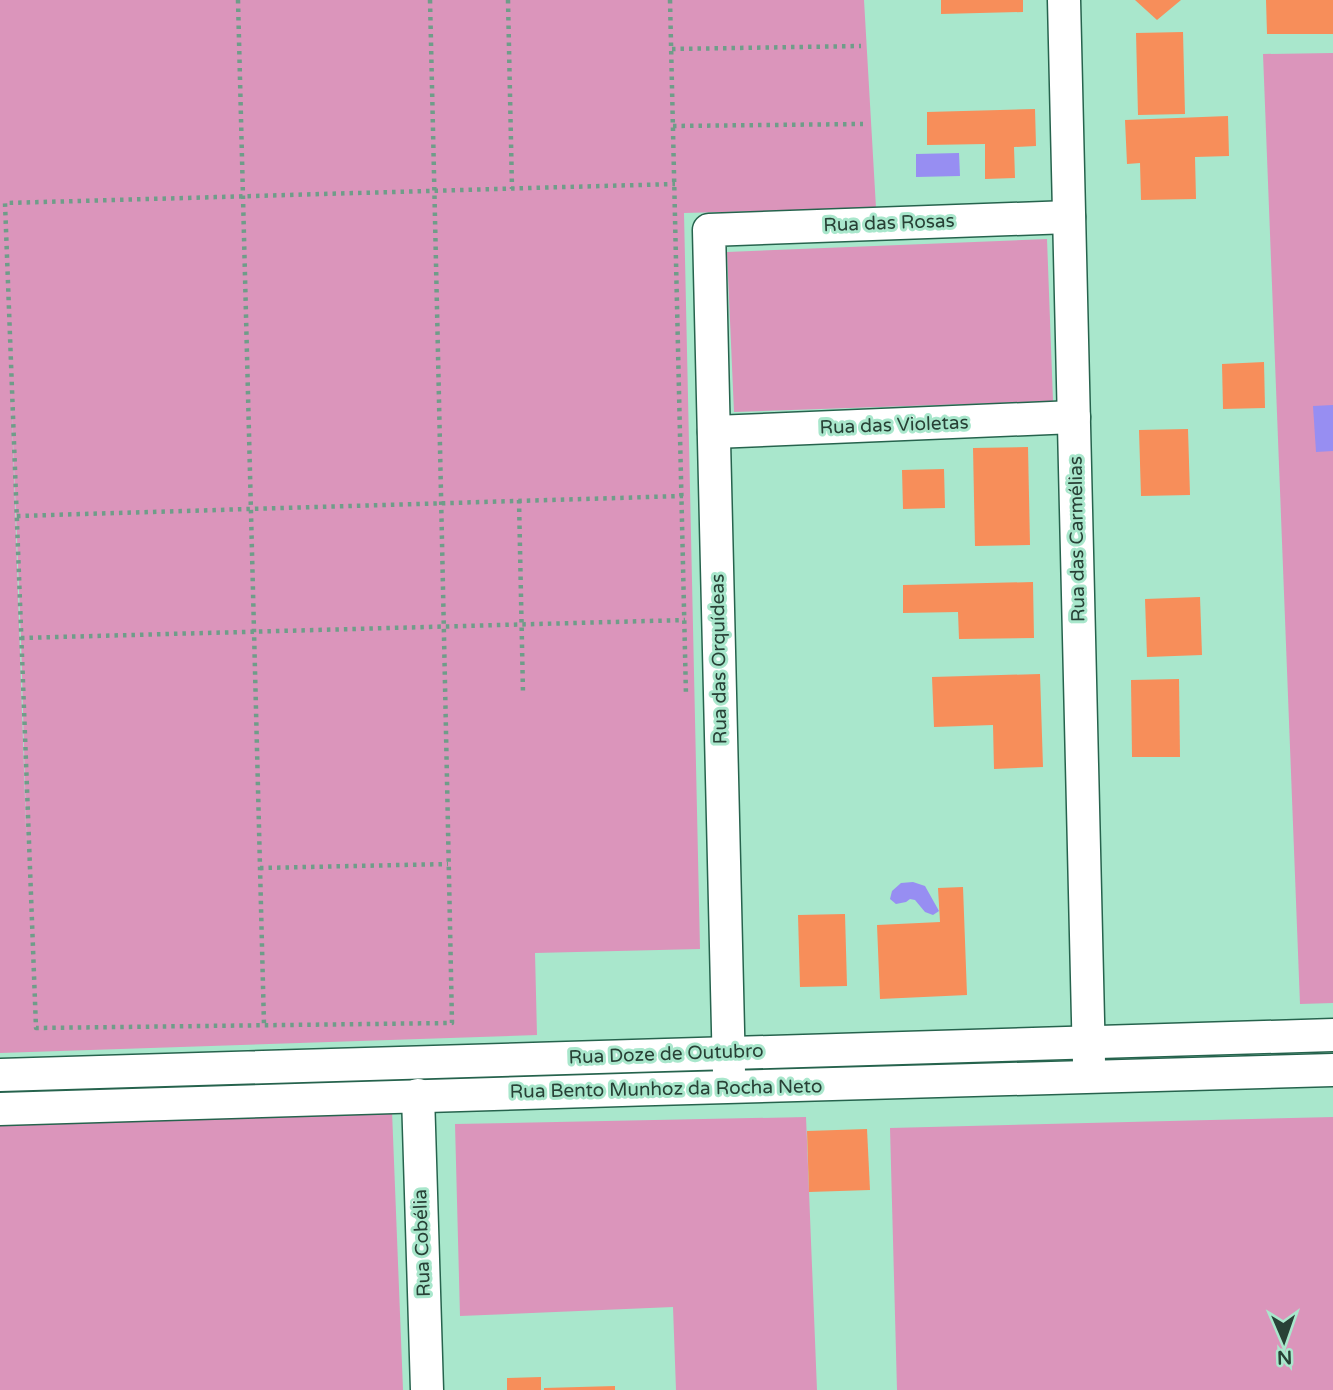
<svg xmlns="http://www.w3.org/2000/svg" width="1333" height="1390" viewBox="0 0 1333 1390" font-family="'Varela Round',sans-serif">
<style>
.green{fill:#db95bb;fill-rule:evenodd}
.water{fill:#978ef2}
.building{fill:#f78e5a}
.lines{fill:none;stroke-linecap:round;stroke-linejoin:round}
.minor-casing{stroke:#26634d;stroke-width:35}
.path{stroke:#6f9d89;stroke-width:4.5;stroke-dasharray:3.5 5;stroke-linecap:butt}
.minor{stroke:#fff;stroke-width:32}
.labels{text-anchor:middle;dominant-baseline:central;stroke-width:6;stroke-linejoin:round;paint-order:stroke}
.street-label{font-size:19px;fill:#284136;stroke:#a9e7cc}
</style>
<rect width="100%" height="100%" fill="#a9e7cc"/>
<g class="green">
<path d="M0,0H864L876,208L684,213L700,949L535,953L537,1035L0,1053ZM11,390L21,638L27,857L11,391Z"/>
<polygon points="1333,53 1333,1003 1300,1004 1263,54"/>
<polygon points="1047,239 1053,401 734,412 727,252"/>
<polygon points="392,1111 403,1390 0,1390 0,1117"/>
<polygon points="806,1117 817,1390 676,1390 673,1307 460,1316 455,1124"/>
<polygon points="1333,1117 1333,1390 897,1390 890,1128"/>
</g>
<g class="water">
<polygon points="959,153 960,176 916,177 916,154"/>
<polygon points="1333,405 1333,451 1316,452 1313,406"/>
<polygon points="913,882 925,886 939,911 933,915 925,912 915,900 910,899 906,902 896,904 890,899 892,891 901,883"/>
</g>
<g class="building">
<polygon points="941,0 1023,0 1023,12 941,14"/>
<polygon points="1135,0 1181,0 1157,20"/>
<polygon points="1266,0 1333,0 1333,34 1267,34"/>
<polygon points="1183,32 1185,114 1138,115 1136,33"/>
<polygon points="1035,109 1036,146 1014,147 1015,178 985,179 985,144 927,145 927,112"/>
<polygon points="1228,116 1229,156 1195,157 1196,199 1141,200 1140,163 1127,164 1125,120"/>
<polygon points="1264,362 1265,408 1223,409 1222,364"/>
<polygon points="1188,429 1190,495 1141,496 1139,430"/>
<polygon points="1028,447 1030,545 975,546 973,448"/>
<polygon points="944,469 945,508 903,509 902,470"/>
<polygon points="1033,582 1034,638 959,639 958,612 903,613 903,585"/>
<polygon points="1200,597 1202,655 1147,657 1145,599"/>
<polygon points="1040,674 1043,767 994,769 993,725 934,727 932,677"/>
<polygon points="1179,679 1180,757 1132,757 1131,680"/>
<polygon points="963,887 967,995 880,999 877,925 940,922 938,888"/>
<polygon points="845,914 847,986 800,987 798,915"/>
<polygon points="867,1129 870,1190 809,1192 807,1131"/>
<polygon points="541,1377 541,1390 507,1390 507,1378"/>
<polygon points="615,1386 615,1390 544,1390 544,1388"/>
</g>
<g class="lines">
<g class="minor-casing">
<g id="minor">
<polyline points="1064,0 1089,1062"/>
<polyline points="714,432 1074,417"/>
<polyline points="729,1072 709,230 1069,217"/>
<polyline points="0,1075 1333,1035"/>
<polyline points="418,1095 427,1390"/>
<path d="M0,1109C444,1094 889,1083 1333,1070"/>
</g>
</g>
<g class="path">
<polyline points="238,0 264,1025"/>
<path d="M430,0C438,341 445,682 452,1023L36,1028L5,203C228,197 452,190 675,184"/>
<polyline points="508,0 512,189"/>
<polyline points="670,0 686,696"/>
<polyline points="672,49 861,46"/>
<polyline points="673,126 863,124"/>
<polyline points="519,500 523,693"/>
<polyline points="17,516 683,496"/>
<polyline points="21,638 685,620"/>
<polyline points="260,868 448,864"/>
</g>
<use href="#minor" class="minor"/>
</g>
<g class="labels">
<g class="street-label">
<text transform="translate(889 223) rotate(-2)">Rua das Rosas</text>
<text transform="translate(894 425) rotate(-2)">Rua das Violetas</text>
<text transform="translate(1077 539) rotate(-91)">Rua das Carmélias</text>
<text transform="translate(719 659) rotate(-91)">Rua das Orquídeas</text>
<text transform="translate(666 1054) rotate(-2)">Rua Doze de Outubro</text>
<text transform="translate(666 1089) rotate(-1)">Rua Bento Munhoz da Rocha Neto</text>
<text transform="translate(422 1243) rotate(-92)">Rua Cobélia</text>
</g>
</g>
<g transform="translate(1284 1341) rotate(178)" stroke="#a9e7cc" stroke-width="5" paint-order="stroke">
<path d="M0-5L12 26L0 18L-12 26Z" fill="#284136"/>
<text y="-10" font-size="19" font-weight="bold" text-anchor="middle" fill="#284136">N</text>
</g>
</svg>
